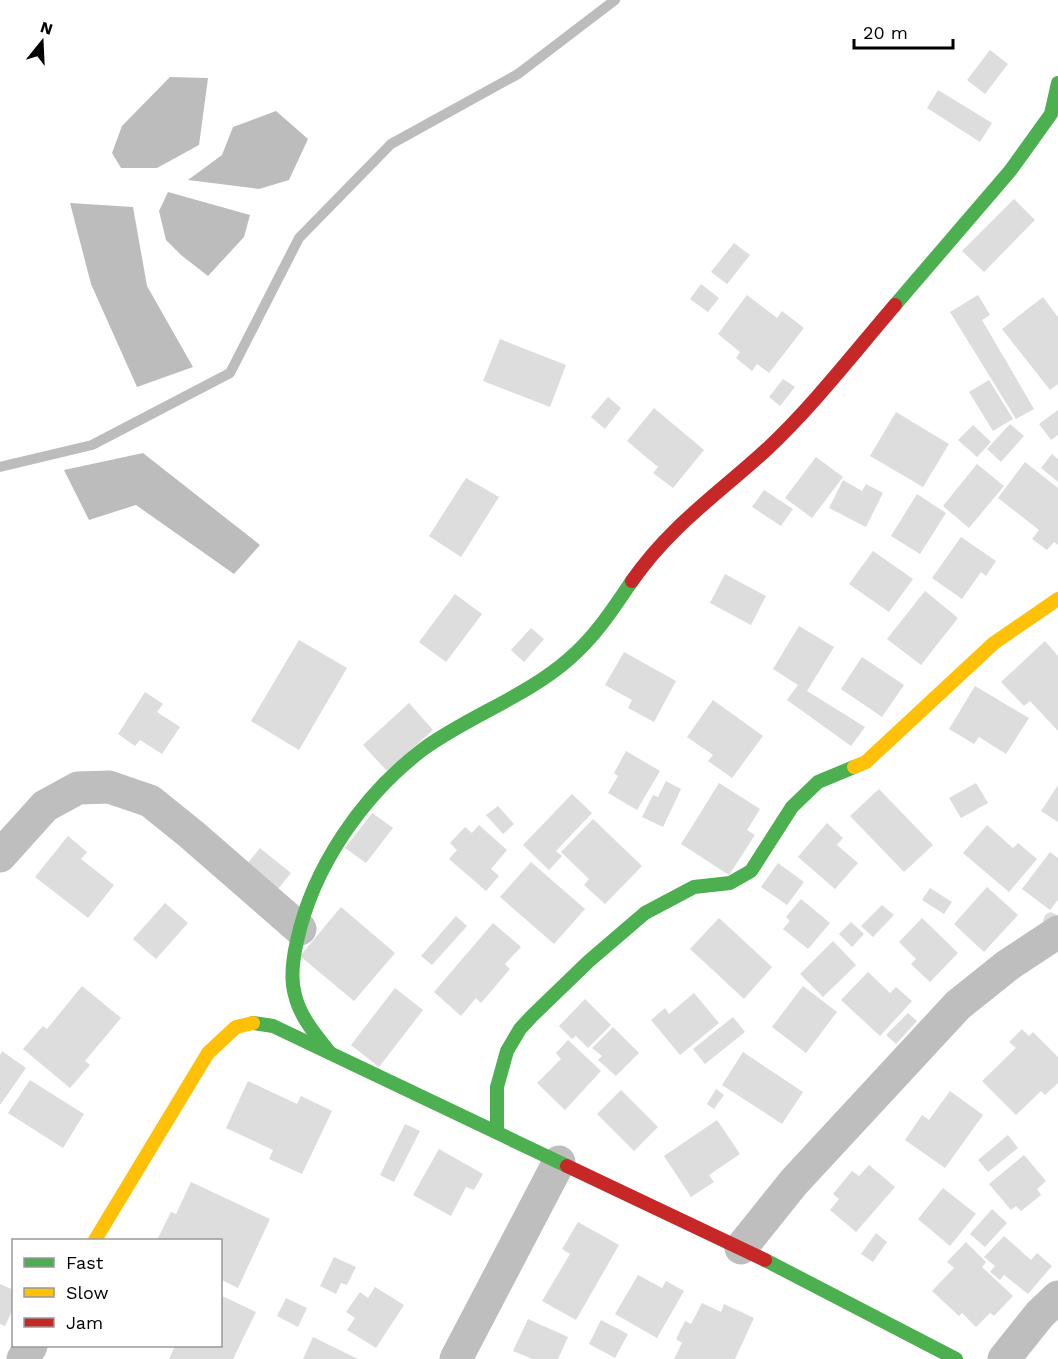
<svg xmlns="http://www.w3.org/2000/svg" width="1058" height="1359" viewBox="0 0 1058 1359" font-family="'Work Sans',sans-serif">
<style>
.water{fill:#bcbcbc}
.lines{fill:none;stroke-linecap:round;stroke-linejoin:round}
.stream{stroke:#bcbcbc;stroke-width:10}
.building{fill:#ddd}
.street{stroke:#bebebe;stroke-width:33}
.fast{stroke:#4caf50;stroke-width:14}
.slow{stroke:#ffc107;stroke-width:14}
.jam{stroke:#c62828;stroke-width:14}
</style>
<rect width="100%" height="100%" fill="#fff"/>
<g class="water">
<polygon points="170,77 208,78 199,145 157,168 121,168 112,153 122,126"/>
<polygon points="276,111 308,139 289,180 259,189 188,180 222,155 233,127"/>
<polygon points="168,192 250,215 244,237 208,276 181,255 166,240 159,211"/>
<polygon points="70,203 133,207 147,286 193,367 137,387 91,284"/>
<polygon points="143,453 260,545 234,574 136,505 89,520 64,470"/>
</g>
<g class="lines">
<polyline class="stream" points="0,467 92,445 230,373 299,238 391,144 518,74 615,0"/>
</g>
<g class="building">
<polygon points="990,50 1008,64 985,94 967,80"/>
<polygon points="938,90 992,123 980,142 927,108"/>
<polygon points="1014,199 1035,220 984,272 962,251"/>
<polygon points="734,243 750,255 727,284 711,272"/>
<polygon points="701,284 719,298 708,312 690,299"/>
<polygon points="747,295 777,318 782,311 804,328 769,373 757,364 752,371 736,358 740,352 718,334"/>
<polygon points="978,295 990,315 982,320 1034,409 1016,419 950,312"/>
<polygon points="1043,297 1058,317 1058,384 1050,390 1002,329"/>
<polygon points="500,339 566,365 550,407 483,381"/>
<polygon points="783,379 795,387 780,406 769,397"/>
<polygon points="989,380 1013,419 993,431 969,392"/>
<polygon points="608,397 621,408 605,429 591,417"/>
<polygon points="654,408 704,450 673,488 653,473 658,467 627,441"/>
<polygon points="1058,410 1058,435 1051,440 1039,424"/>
<polygon points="896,412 949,444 923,487 870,456"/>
<polygon points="1010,424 1024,436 1001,462 987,449"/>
<polygon points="973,425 991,442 977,457 958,440"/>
<polygon points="1052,454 1058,459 1058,482 1041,468"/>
<polygon points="816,457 843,477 812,518 785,498"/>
<polygon points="1025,462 1058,488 1058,545 1054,542 1047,550 1032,539 1039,530 998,498"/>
<polygon points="977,464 1004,486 969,528 943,506"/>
<polygon points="466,478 499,497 461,557 429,536"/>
<polygon points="843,480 862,491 866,484 883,493 866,527 829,508"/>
<polygon points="764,490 793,509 781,526 752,507"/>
<polygon points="917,494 946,513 920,554 891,536"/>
<polygon points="961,537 996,561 986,576 981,572 962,599 932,578"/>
<polygon points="873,551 913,579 889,612 849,584"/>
<polygon points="725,574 766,596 751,625 710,603"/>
<polygon points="925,591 958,618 921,665 887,639"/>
<polygon points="455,594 482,614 446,662 419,642"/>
<polygon points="799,626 834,647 807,691 865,727 851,746 787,700 798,685 773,669"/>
<polygon points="531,628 544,639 524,662 511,650"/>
<polygon points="299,640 347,668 299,750 251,721"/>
<polygon points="1045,641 1058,656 1058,731 1030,701 1024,706 1001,682"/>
<polygon points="624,652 676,681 654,722 628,708 632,700 605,685"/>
<polygon points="862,657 904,685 882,717 841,689"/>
<polygon points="975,686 1029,718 1006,754 979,737 974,744 949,729"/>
<polygon points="145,692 163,704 157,712 180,727 162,754 140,740 135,746 118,734"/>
<polygon points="713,700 763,736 732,778 708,761 713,755 687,737"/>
<polygon points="409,703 433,730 387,771 363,745"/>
<polygon points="626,751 660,771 637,810 608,793 618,776 614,773"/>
<polygon points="666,781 681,789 663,827 642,817 653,795 658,797"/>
<polygon points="719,783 760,809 747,830 755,835 729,875 681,844"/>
<polygon points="976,783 988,803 961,818 949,798"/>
<polygon points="1058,785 1058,822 1041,811"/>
<polygon points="879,789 933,845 904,872 850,816"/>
<polygon points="572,794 592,813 556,851 562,856 549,870 523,845"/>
<polygon points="498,806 514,824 503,834 486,815"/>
<polygon points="372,813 393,828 366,863 345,848"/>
<polygon points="593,819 642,866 605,904 584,885 589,879 561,852"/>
<polygon points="827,823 843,838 837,845 858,863 835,889 798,857"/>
<polygon points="479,825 507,850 491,869 499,876 486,891 449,859 457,850 450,843 465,827 472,833"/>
<polygon points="987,825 1013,848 1018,843 1037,859 1009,892 963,853"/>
<polygon points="68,836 87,852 81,859 114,885 88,918 35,877"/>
<polygon points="260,848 291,873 274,894 243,869"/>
<polygon points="1050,852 1058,858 1058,900 1050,910 1022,889"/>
<polygon points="531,862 585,909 554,944 500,897"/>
<polygon points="778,863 804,882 787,905 761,887"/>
<polygon points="987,887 1018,915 984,952 954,924"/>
<polygon points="930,888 952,902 944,914 922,900"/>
<polygon points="801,899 830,923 808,949 783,929 790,921 786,917"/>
<polygon points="165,903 188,923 156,959 133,939"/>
<polygon points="882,905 894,915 873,937 861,926"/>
<polygon points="341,907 395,953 354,1001 300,956"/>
<polygon points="1050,912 1058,915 1058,925 1047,927 1043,921 1045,915"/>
<polygon points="456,916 467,926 432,965 421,956"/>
<polygon points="719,918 772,967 744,999 690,949"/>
<polygon points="922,918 958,953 930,982 911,964 916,959 899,942"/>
<polygon points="851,922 864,934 852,947 839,934"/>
<polygon points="493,923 521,947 505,964 510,969 481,1003 476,998 461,1016 434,992"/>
<polygon points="833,941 856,965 823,997 800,974"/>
<polygon points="868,972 890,993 896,987 912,1001 880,1036 841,1000"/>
<polygon points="82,986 121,1018 85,1061 90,1065 70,1088 23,1049 43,1026 47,1029"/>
<polygon points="803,986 837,1012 806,1053 772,1027"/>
<polygon points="395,988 423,1010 379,1067 351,1045"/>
<polygon points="694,993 719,1023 680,1055 651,1020 665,1008 669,1014"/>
<polygon points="585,999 611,1025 588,1048 576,1036 572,1039 559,1026"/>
<polygon points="908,1013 917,1021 896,1044 886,1035"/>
<polygon points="733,1017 745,1032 705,1064 693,1049"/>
<polygon points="613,1027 639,1053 616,1076 598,1060 602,1056 592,1048"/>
<polygon points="1022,1029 1029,1036 1033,1032 1058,1057 1058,1083 1045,1095 1041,1091 1016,1115 982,1081 1016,1048 1009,1042"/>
<polygon points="568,1040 601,1071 565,1110 537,1083 561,1059 556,1053"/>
<polygon points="2,1051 26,1068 0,1105 0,1055"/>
<polygon points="743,1052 803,1092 782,1124 722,1085"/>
<polygon points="30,1080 84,1114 63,1148 8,1113"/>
<polygon points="248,1081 297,1104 301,1096 332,1111 302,1174 269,1159 273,1150 226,1128"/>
<polygon points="716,1089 724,1095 714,1109 707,1104"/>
<polygon points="621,1090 658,1127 634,1151 597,1114"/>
<polygon points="950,1091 983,1115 945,1168 905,1140 922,1115 929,1120"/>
<polygon points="717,1120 740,1154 709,1175 714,1182 691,1197 664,1156"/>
<polygon points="405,1124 420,1131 394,1182 380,1175"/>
<polygon points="1008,1135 1018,1148 988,1172 978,1160"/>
<polygon points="439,1149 483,1174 474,1190 466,1187 451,1216 413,1195"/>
<polygon points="1024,1155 1046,1181 1037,1189 1041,1195 1021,1211 1016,1206 1011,1210 989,1184"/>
<polygon points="869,1165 895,1187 856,1232 830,1210 839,1199 833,1194 852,1171 859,1176"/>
<polygon points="191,1182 270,1219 238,1288 220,1279 220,1240 157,1240 171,1212 176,1214"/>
<polygon points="943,1188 976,1214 950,1246 918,1219"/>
<polygon points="992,1209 1007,1223 985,1247 970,1234"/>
<polygon points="578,1222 619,1245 576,1320 542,1301 570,1254 562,1249"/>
<polygon points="876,1233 887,1242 873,1262 861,1254"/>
<polygon points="1004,1236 1031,1260 1037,1253 1052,1266 1028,1294 1004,1275 1000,1280 990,1272 995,1266 984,1257"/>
<polygon points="966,1242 986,1262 982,1267 1013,1296 994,1316 990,1313 976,1327 962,1313 959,1316 932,1291 954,1268 947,1262"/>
<polygon points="334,1257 356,1267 347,1285 341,1283 336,1294 320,1286"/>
<polygon points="638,1275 662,1288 666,1281 684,1291 657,1338 615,1314"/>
<polygon points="0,1284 14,1290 14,1307 5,1326 0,1324"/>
<polygon points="375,1287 404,1305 376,1348 347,1330 355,1318 346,1312 360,1292 368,1298"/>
<polygon points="220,1295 256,1312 233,1359 169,1359 175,1346 220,1346"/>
<polygon points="286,1298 307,1308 298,1327 277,1316"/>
<polygon points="702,1303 721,1312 724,1304 754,1318 735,1359 674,1359 682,1343 676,1339 685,1321 691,1324"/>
<polygon points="528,1319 568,1337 558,1359 532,1359 513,1351"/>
<polygon points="601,1320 628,1334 615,1358 589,1344"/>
<polygon points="313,1337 358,1359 303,1359"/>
</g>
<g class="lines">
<g class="street">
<polyline points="0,856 45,806 78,788 109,787 150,801 191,834 300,929"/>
<polyline points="741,1248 794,1182 958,1005 1008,965 1058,932"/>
<polyline points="23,1359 31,1346"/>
<polyline points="456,1359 559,1162"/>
<polyline points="1004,1359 1040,1314 1058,1297"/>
</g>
<g class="fast">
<polyline points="895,305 1010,171 1051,114 1058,83"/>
<polyline points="253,1023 273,1026 567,1166"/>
<path d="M330,1053C316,1035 300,1017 295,995C290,978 293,958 297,941C313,867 362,796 422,750C468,716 526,697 569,659C595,637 613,609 632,581"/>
<polyline points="497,1132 497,1087 507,1051 520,1029 532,1016 589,961 645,913 694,887 730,883 751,871 792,807 818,782 854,767"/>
<polyline points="765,1260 956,1359"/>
</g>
<g class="slow">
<polyline points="854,767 866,762 994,643 1058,599"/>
<polyline points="95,1240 208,1053 236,1027 253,1023"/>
</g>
<g class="jam">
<path d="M632,581C670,526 718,494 766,450C813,406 853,354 895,305"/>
<polyline points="567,1166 765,1260"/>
</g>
</g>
<rect x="12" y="1239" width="210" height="108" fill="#ffffff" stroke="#999999" stroke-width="1.5"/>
<rect x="24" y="1258" width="30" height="9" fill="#4caf50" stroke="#999999" stroke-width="1.5"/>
<text x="66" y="1269" font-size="18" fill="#000000">Fast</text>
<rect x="24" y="1288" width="30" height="9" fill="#ffc107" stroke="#999999" stroke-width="1.5"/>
<text x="66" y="1299" font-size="18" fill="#000000">Slow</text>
<rect x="24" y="1318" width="30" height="9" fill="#c62828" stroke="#999999" stroke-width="1.5"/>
<text x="66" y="1329" font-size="18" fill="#000000">Jam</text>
<g transform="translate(42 42) rotate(18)" stroke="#ffffff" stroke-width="4.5" paint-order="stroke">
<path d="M0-4.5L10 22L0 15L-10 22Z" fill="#000000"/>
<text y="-9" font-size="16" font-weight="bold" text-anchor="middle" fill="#000000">N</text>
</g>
<path d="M854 39v9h99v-9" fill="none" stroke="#000000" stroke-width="3"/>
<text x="863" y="39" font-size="18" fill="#000000" stroke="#ffffff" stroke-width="4.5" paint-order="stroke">20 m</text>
</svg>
